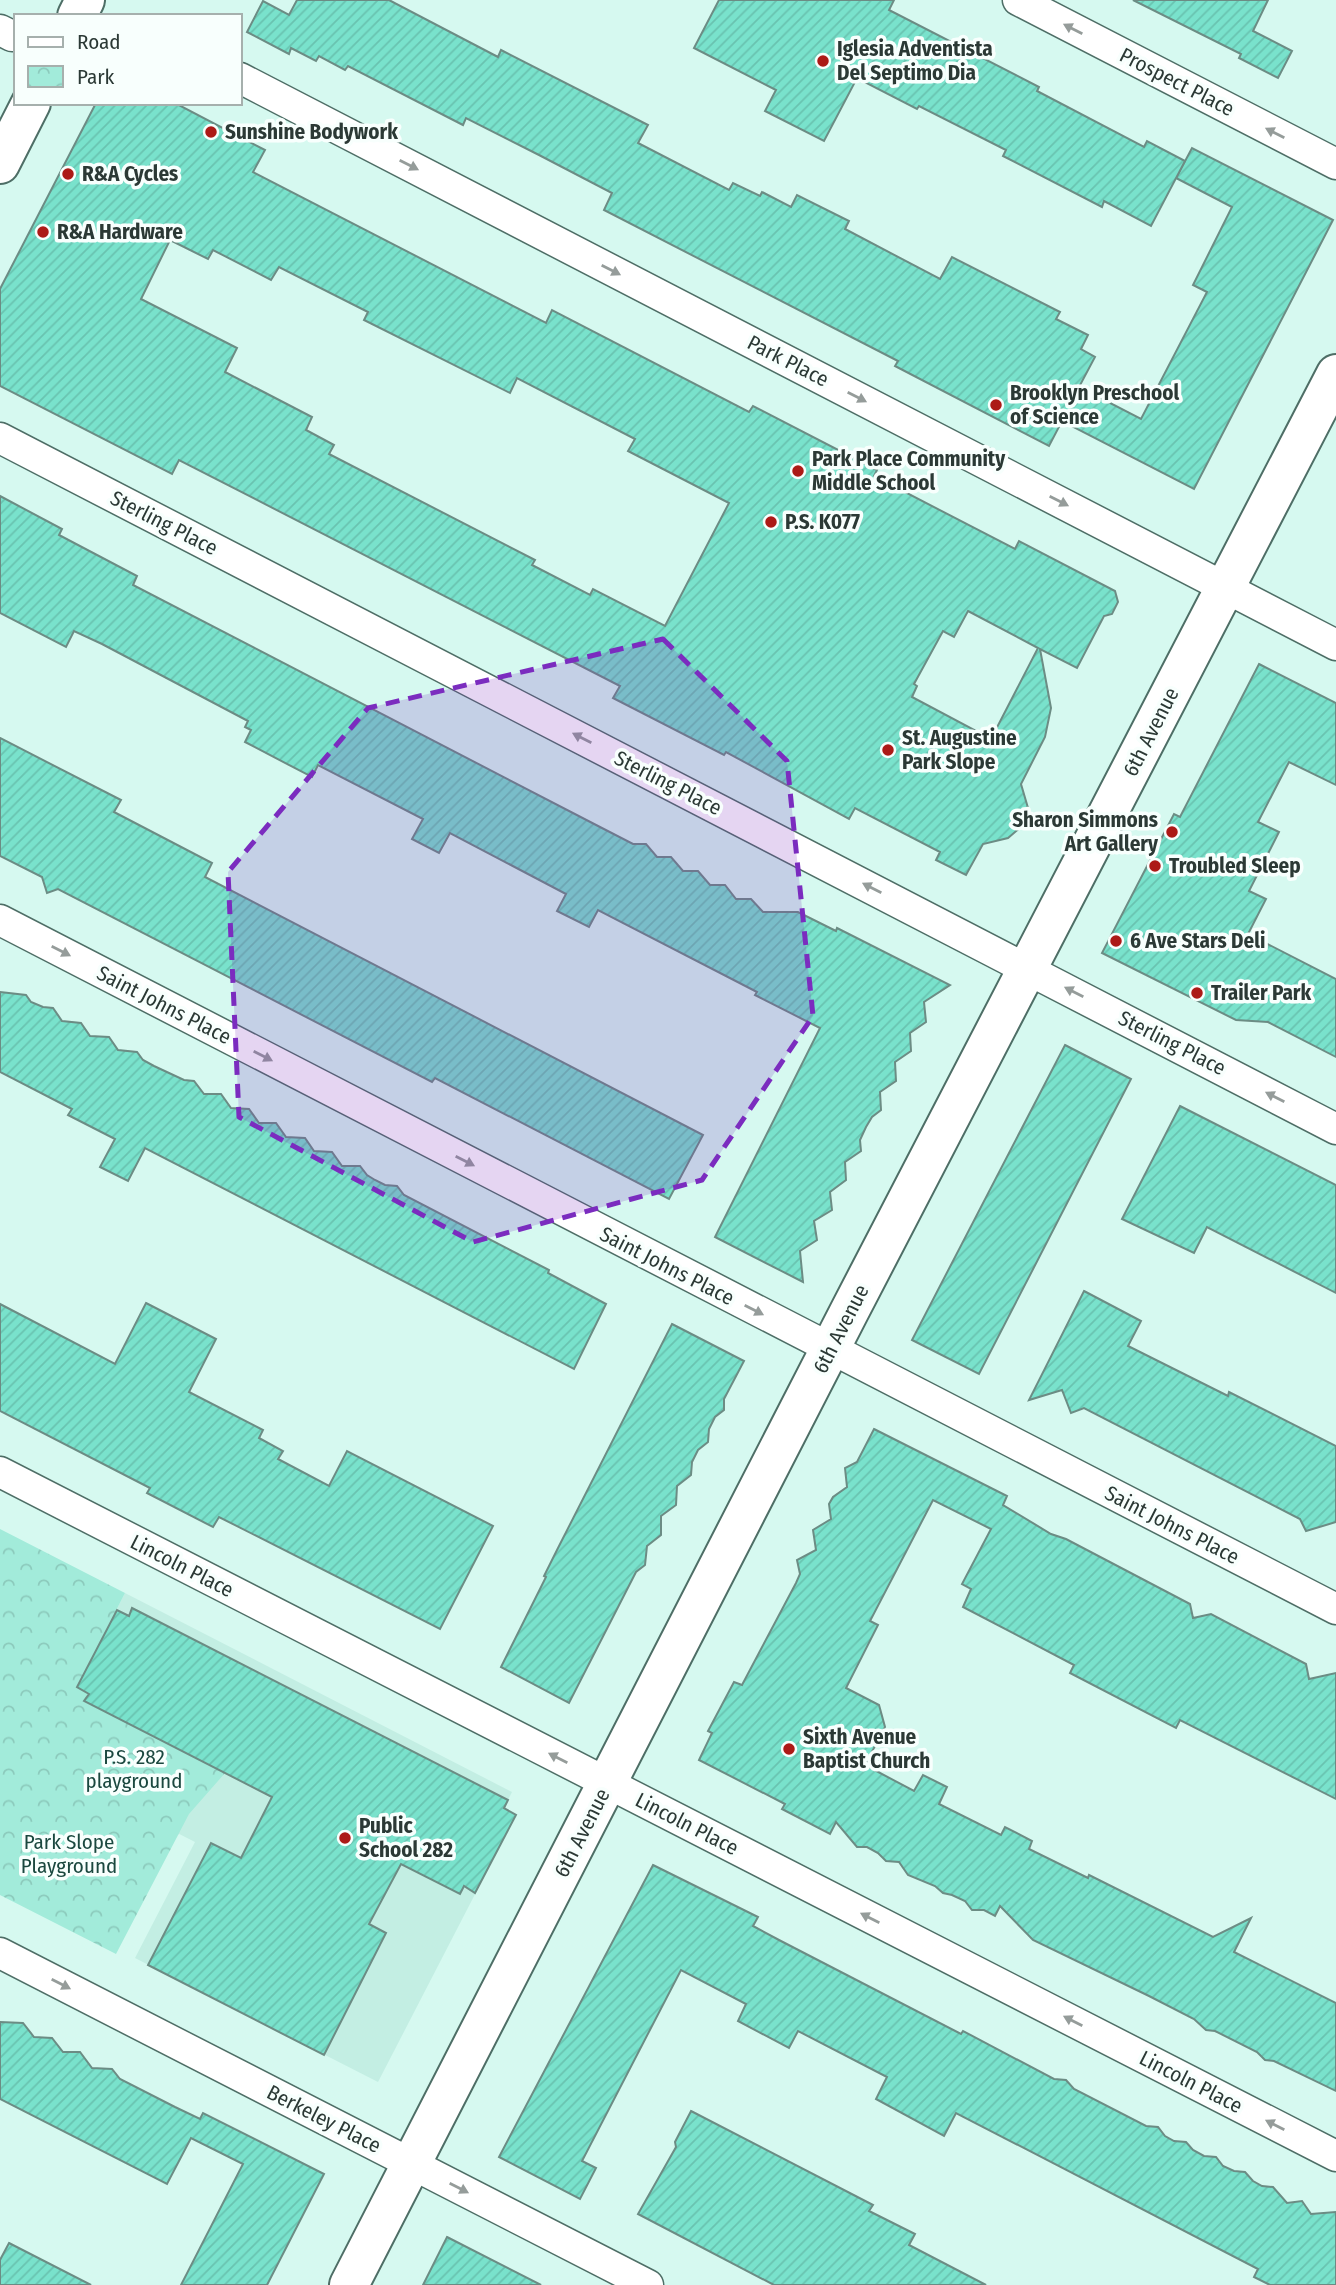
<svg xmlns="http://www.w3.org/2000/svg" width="1336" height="2285" viewBox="0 0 1336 2285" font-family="'Fira Sans Condensed',sans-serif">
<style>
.built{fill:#c3eee3}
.park{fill:url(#park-crowns)}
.building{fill:url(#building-hatch);stroke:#6c8c84;stroke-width:2;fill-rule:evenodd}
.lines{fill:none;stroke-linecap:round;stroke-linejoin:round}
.minor-casing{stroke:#4e6e66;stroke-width:33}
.tertiary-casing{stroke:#4e6e66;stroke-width:42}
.minor{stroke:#fff;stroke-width:30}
.tertiary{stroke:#fff;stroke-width:38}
.oneway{fill:#959c9a}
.marked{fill:#7b2cbf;fill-opacity:0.2;stroke:#7b2cbf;stroke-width:5;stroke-dasharray:14 9;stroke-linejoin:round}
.poi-dot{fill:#ac1a17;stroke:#f8fffd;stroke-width:2.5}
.labels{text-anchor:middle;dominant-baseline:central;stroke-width:7;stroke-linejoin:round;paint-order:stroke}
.poi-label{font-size:21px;font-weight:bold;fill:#2b3935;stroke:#f8fffd;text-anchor:start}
.street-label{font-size:21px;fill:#2b3935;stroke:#f8fffd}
.park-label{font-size:21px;fill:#1a483f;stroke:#f8fffd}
</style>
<defs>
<pattern id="park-crowns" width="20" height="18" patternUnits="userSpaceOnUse" patternTransform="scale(1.75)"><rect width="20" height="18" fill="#a2ebda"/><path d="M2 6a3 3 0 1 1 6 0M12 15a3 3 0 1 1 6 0" fill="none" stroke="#8ccabc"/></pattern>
<pattern id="building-hatch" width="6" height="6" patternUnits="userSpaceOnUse" patternTransform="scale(1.75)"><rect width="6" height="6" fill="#79e2cc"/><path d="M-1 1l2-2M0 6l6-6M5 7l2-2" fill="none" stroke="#69c3b0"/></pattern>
</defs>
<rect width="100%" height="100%" fill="#d6f9f0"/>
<polygon class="built" points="125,1593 512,1792 504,1808 516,1815 378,2082 135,1958 195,1842 38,1762"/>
<polygon class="park" points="0,1529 125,1593 77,1687 89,1694 85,1702 225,1773 189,1814 116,1954 0,1895"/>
<g class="building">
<polygon points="297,0 389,0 498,57 501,50 648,125 638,143 729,190 733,183 760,196 762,192 791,207 797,195 849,221 845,229 940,279 952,257 1060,312 1056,319 1088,335 1081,349 1095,357 1079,387 1141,419 1207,292 1193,285 1232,207 1176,178 1192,148 1333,220 1194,489 1062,421 1049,446 895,366 898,361 604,210 612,193 539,155 466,118 463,125 348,66 345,70 319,56 316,61 291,48 289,54 247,32 263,1 289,15"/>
<polygon points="719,0 894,0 889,10 1039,87 1037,91 1144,147 1147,141 1185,161 1151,226 1104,201 1102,207 1003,156 1006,150 919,106 917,109 857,78 824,141 765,111 776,90 694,48"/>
<polygon points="1133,0 1268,0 1253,31 1292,51 1278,78 1239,58 1241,54"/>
<path d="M96,103H175L265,150L253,172L546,323L552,310L749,412L753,406L877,470L874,476L1015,549L1019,541L1115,591L1118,602L1112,614L1104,616L1077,668L1040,649L1051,708L1045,737L1021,784L1028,808L1021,827L1008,838L983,844L966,875L936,860L940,852L855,808L849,819L726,752L724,755L613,698L620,686L179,460L172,474L0,386V289ZM170,240L208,259L213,250L271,280L279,267L368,312L364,320L510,393L517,378L635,439L628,451L729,503L665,626L593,589L590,595L532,565L535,560L329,454L334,445L306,430L312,417L225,372L237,348L141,299ZM968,611L1038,648L991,739L912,697L917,686L914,684L943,631L954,637Z"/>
<polygon points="0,496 62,529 59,535 137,576 133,585 600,827 633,844 646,844 657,857 671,857 683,871 698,871 710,885 725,885 736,899 751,899 763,912 798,912 836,931 837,928 950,985 924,1002 926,1022 910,1033 911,1051 895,1062 896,1081 880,1092 881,1110 872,1117 866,1127 860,1140 861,1151 845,1162 846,1180 830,1192 832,1210 814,1221 817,1240 800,1251 803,1282 715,1237 820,1028 755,995 757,992 598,910 589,927 557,911 566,894 450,833 439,853 412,839 423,819 318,765 312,777 245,742 251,730 245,727 248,721 102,644 74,631 66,647 0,613"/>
<polygon points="1259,664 1336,703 1336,785 1289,762 1258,822 1279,832 1249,891 1266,899 1248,934 1336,979 1336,1057 1268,1022 1236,1020 1102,953 1174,814 1180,817"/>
<polygon points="0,738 121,800 114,812 212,863 205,877 703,1135 669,1199 435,1078 432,1082 58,889 47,893 42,877 0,856"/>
<polygon points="0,992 26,995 31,1002 43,1007 53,1008 62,1021 81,1023 90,1036 109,1037 118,1050 137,1052 143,1060 154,1066 184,1080 194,1081 204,1094 221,1094 231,1108 249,1109 259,1123 276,1123 286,1137 305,1138 314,1151 332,1152 342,1166 360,1166 367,1175 375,1180 385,1185 397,1186 404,1195 549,1270 548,1273 606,1304 574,1369 145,1148 128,1181 100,1167 115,1139 68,1115 72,1109 0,1072"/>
<polygon points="1065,1045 1131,1079 979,1374 912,1340"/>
<polygon points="1180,1106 1336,1185 1336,1293 1207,1227 1194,1253 1122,1219"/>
<polygon points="1084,1291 1141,1321 1128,1346 1228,1396 1229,1392 1336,1446 1336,1522 1306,1531 1300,1519 1084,1408 1071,1413 1062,1390 1029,1400"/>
<polygon points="146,1303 216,1339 189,1392 263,1430 259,1438 283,1451 278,1459 329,1486 347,1451 493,1526 440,1629 219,1517 213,1527 147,1493 150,1488 0,1411 0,1304 115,1364"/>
<polygon points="672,1324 744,1361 724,1399 724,1410 715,1417 709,1429 708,1442 698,1450 692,1462 691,1475 677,1486 676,1505 661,1516 661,1535 647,1546 645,1565 636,1572 569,1703 501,1667 546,1577 544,1576 558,1548"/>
<polygon points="874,1429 1007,1496 1003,1505 1051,1534 1066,1539 1190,1604 1193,1618 1211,1614 1306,1664 1309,1679 1336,1673 1336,1799 1180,1720 1176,1728 1070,1673 1074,1665 963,1607 971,1589 962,1584 991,1529 933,1500 870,1621 878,1625 846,1688 879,1705 885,1727 865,1765 914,1791 923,1775 947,1787 939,1804 1001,1835 1005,1827 1032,1841 1029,1849 1088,1878 1089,1875 1213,1937 1251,1918 1234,1952 1336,2003 1336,2091 1274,2061 1265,2060 1257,2052 1215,2031 1206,2030 1194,2019 1149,1996 1033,1940 1000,1906 995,1916 984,1910 972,1910 965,1901 952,1895 943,1893 935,1886 908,1875 899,1862 886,1861 878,1853 867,1847 857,1847 836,1822 830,1834 782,1809 785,1804 699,1760 712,1733 708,1731 734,1682 742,1685 796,1583 800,1574 797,1560 816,1550 813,1530 831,1519 829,1504 833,1497 847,1487 845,1468 857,1462"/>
<polygon points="132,1608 508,1800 504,1808 516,1815 475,1893 464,1886 460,1894 401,1864 369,1924 386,1933 324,2055 148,1965 211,1843 241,1858 272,1797 84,1701 89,1694 77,1687 117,1610 129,1616"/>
<polygon points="653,1865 758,1917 753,1926 779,1940 961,2034 963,2031 1054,2079 1066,2080 1074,2089 1146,2126 1158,2127 1165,2136 1174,2141 1186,2142 1193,2150 1204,2156 1216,2157 1223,2166 1234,2171 1245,2172 1253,2181 1262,2186 1273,2187 1287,2203 1302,2201 1311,2214 1336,2212 1336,2285 1270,2285 1254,2277 1258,2269 956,2113 944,2136 876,2099 887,2077 798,2031 789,2048 738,2021 746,2004 681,1970 582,2161 596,2168 580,2199 499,2157"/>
<polygon points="0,2022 23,2023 34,2037 52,2038 63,2052 80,2052 92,2068 112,2069 120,2079 175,2107 200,2119 203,2113 324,2174 267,2285 181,2285 243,2164 191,2138 167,2184 0,2099"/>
<polygon points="691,2111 873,2205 869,2211 915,2234 909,2245 986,2285 774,2285 638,2214 676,2147 675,2142"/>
<polygon points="447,2237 541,2285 423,2285"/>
<polygon points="9,2243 91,2285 0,2285 0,2260"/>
</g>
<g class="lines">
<g class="minor-casing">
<g id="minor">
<polyline points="1018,0 1336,164"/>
<polyline points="0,30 12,36 16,36"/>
<polyline points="240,78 1336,645"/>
<polyline points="0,438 1336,1129"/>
<polyline points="0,920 1336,1609"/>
<polyline points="0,1472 1336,2156"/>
<polyline points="0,1953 648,2285"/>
</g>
</g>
<g class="tertiary-casing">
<g id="tertiary">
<polyline points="77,16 85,0"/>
<polyline points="0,164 31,103"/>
<polyline points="349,2285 849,1312 1336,374"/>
</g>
</g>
<use href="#minor" class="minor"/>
<use href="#tertiary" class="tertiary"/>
</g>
<defs><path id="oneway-solid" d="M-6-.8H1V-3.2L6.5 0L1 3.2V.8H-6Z" transform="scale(1.75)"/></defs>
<g class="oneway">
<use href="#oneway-solid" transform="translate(1073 29) rotate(-153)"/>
<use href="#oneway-solid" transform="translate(1275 133) rotate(-153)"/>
<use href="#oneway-solid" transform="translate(409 165) rotate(27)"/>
<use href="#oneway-solid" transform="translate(611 270) rotate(27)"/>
<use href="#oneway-solid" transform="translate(857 397) rotate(27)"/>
<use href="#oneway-solid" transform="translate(1059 501) rotate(27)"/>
<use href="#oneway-solid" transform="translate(582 738) rotate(-153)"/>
<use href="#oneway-solid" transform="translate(872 888) rotate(-153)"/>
<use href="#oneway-solid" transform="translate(61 951) rotate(27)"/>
<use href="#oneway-solid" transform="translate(1074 992) rotate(-153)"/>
<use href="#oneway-solid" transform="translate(263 1056) rotate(27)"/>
<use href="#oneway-solid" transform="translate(1275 1097) rotate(-153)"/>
<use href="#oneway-solid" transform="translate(465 1161) rotate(27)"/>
<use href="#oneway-solid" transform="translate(754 1310) rotate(27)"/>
<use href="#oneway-solid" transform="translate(558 1758) rotate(-153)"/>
<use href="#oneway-solid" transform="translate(870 1918) rotate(-153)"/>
<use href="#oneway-solid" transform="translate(61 1984) rotate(27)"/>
<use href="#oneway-solid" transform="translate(1073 2021) rotate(-153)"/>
<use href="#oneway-solid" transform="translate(1275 2125) rotate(-153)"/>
<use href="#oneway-solid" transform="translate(459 2188) rotate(27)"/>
</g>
<path class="marked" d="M663,639L787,761L813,1016L702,1180L473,1242L239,1117L228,872L368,708Z"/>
<g class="poi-dot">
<circle cx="823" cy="61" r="7"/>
<circle cx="211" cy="132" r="7"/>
<circle cx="68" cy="174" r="7"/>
<circle cx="43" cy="232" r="7"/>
<circle cx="996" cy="405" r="7"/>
<circle cx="798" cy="471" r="7"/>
<circle cx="771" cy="522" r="7"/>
<circle cx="888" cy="750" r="7"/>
<circle cx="1172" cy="832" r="7"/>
<circle cx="1155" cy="866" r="7"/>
<circle cx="1116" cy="941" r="7"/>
<circle cx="1197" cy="993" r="7"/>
<circle cx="789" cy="1749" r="7"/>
<circle cx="345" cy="1838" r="7"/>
</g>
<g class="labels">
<g class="poi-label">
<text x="837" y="49">Iglesia Adventista<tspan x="837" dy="24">Del Septimo Dia</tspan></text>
<text x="225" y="132">Sunshine Bodywork</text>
<text x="82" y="174">R&amp;A Cycles</text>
<text x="57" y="232">R&amp;A Hardware</text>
<text x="1010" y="393">Brooklyn Preschool<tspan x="1010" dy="24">of Science</tspan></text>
<text x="812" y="459">Park Place Community<tspan x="812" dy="24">Middle School</tspan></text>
<text x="785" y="522">P.S. K077</text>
<text x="902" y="738">St. Augustine<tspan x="902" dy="24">Park Slope</tspan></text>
<text x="1158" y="820" text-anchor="end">Sharon Simmons<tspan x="1158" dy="24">Art Gallery</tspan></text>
<text x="1169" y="866">Troubled Sleep</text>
<text x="1130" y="941">6 Ave Stars Deli</text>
<text x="1211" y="993">Trailer Park</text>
<text x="803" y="1737">Sixth Avenue<tspan x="803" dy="24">Baptist Church</tspan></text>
<text x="359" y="1826">Public<tspan x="359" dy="24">School 282</tspan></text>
</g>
<g class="street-label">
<text transform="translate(1177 82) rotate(27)">Prospect Place</text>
<text transform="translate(788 361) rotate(27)">Park Place</text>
<text transform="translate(164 523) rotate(27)">Sterling Place</text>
<text transform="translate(1151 732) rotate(-63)">6th Avenue</text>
<text transform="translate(668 783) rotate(27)">Sterling Place</text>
<text transform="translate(164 1005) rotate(27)">Saint Johns Place</text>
<text transform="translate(1172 1043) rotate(27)">Sterling Place</text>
<text transform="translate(667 1266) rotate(27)">Saint Johns Place</text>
<text transform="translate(841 1329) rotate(-63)">6th Avenue</text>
<text transform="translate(1172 1525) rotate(27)">Saint Johns Place</text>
<text transform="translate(182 1566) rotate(27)">Lincoln Place</text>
<text transform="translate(687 1824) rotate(27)">Lincoln Place</text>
<text transform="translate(582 1833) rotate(-63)">6th Avenue</text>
<text transform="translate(1191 2082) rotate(27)">Lincoln Place</text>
<text transform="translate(324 2119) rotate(27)">Berkeley Place</text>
</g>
<g class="park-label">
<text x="134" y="1757">P.S. 282<tspan x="134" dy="24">playground</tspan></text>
<text x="69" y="1842">Park Slope<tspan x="69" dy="24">Playground</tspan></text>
</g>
</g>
<rect x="14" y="14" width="228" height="91" fill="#f8fffd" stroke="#a6b0ad" stroke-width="2"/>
<rect x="28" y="37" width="35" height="10" fill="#ffffff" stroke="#a6b0ad" stroke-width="2"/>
<text x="77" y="49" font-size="21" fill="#2b3935">Road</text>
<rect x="28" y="66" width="35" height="21" fill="url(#park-crowns)" stroke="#a6b0ad" stroke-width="2"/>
<text x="77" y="84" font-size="21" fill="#2b3935">Park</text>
</svg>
